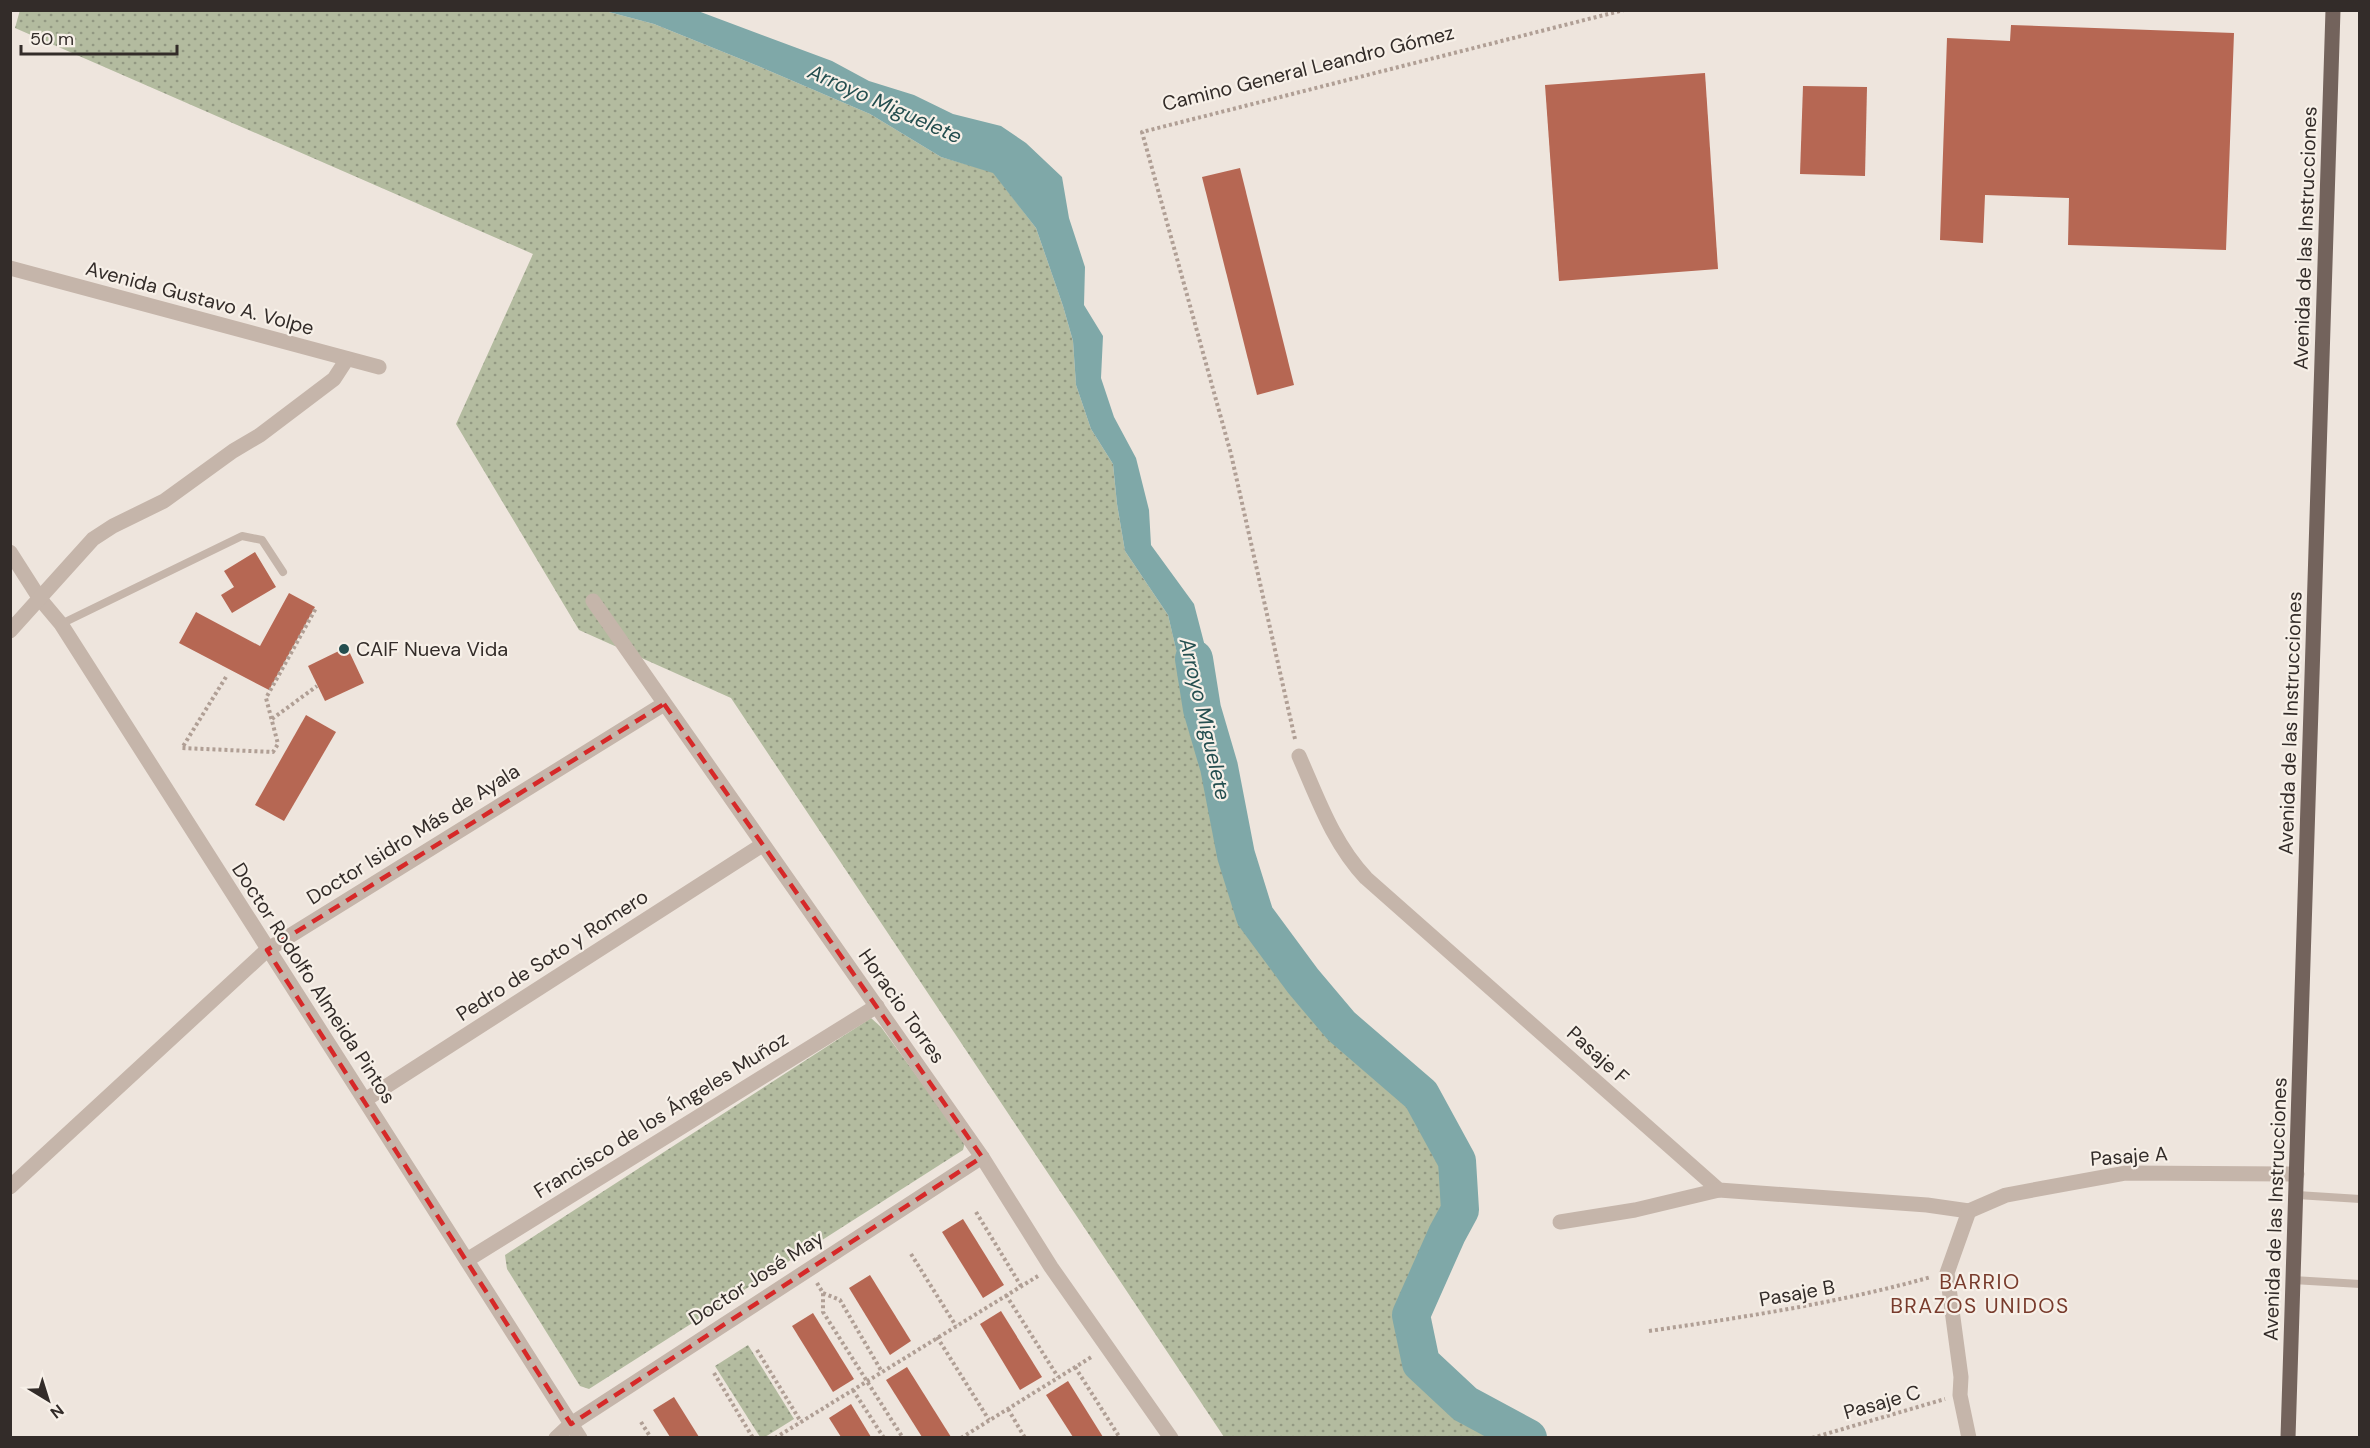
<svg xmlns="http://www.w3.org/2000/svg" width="2370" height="1448" viewBox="0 0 2370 1448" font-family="'DM Sans',sans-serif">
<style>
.grass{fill:url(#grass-dots)}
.water{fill:#7fa8a8}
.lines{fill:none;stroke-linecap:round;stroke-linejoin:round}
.river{stroke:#7fa8a8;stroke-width:38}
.building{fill:#b66753}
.path{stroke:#b09f95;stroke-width:4;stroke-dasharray:3 3;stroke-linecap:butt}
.service{stroke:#c5b5aa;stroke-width:8}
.minor{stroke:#c5b5aa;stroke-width:15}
.primary{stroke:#73635c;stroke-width:15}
.marked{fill:none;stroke:#d62828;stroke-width:4.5;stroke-dasharray:12 8;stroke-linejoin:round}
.poi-dot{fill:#244e4f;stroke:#f7f0e8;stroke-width:2}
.labels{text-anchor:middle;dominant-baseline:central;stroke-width:4.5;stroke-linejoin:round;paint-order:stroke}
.street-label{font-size:20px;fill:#332c29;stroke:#f7f0e8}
.poi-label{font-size:20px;fill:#332c29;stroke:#f7f0e8;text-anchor:start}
.water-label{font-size:21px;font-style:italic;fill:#244e4f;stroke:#f7f0e8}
.neighbourhood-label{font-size:21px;letter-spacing:1.5px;fill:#783b2c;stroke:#f7f0e8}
</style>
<defs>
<pattern id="grass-dots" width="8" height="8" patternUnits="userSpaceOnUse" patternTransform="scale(1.5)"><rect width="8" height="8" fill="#b3bb9f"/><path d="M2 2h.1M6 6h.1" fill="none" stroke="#929882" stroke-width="1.8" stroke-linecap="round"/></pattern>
</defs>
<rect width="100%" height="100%" fill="#eee5dd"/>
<g class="grass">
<polygon points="20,10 605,11 654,24 758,66 870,114 941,157 993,172 1036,228 1063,306 1073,341 1076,385 1091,429 1113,464 1117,504 1125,551 1168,615 1184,682 1202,709 1219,767 1236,855 1255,916 1303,981 1341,1026 1421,1095 1457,1161 1460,1210 1447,1234 1411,1315 1421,1362 1465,1404 1528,1437 1224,1437 731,698 579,630 456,424 533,254 15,28"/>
<polygon points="871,1018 881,1027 965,1142 963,1150 589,1389 580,1386 507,1269 505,1255"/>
<polygon points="748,1345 794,1419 765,1437 760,1437 715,1366"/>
</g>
<polygon class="water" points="605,11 698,11 832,61 869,81 914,95 953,114 1001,126 1026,143 1062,177 1069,218 1085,267 1084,305 1103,336 1101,378 1114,417 1136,458 1149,510 1151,545 1194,604 1208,658 1202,709 1184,683 1168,615 1125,551 1117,504 1113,464 1091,429 1076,385 1073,341 1063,306 1036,228 993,173 941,157 870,114 758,66 654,24"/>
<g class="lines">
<polyline class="river" points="1194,659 1202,709 1219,767 1236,855 1255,916 1303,981 1341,1026 1421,1095 1457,1161 1460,1210 1447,1234 1411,1315 1421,1363 1465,1404 1528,1438"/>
</g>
<g class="building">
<polygon points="2011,25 2234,33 2226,250 2068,245 2069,198 1985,195 1983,243 1940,240 1947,38 2010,41"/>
<polygon points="1705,73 1718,269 1559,281 1545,85"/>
<polygon points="1803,86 1867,87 1865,176 1800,174"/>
<polygon points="1240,168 1294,385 1257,395 1202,177"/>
<polygon points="255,552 276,587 232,613 221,595 234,587 224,571"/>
<polygon points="289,593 315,607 269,690 179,643 196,612 260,646"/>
<polygon points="347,647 364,683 325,701 308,666"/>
<polygon points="306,715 336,732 284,821 255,805"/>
<polygon points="963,1219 1004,1285 983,1298 942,1232"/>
<polygon points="870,1275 911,1341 890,1355 849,1288"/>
<polygon points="1001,1311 1042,1377 1020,1390 980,1324"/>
<polygon points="813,1313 854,1379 833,1392 792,1326"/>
<polygon points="907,1367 951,1437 922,1437 886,1380"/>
<polygon points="1068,1381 1103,1437 1073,1437 1046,1395"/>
<polygon points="674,1397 699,1437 670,1437 653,1410"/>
<polygon points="851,1404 871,1437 841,1437 829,1418"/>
</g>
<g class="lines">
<g class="path">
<polyline points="226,677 182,748 273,752 278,744 266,698 316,608"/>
<polyline points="272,719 317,686"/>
<polyline points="1295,739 1231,454 1142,132 1624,10"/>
<polyline points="976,1212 1021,1286"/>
<polyline points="911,1254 956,1326"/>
<polyline points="817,1283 823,1293 823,1312 903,1438"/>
<polyline points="823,1293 840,1300 882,1372"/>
<polyline points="1006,1295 1058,1377"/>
<path d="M1649,1331C1745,1317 1838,1303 1931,1277"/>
<polyline points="937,1337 989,1420"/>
<polyline points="757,1350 801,1422"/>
<polyline points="1075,1367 1120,1438"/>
<polyline points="714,1373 753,1438"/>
<polyline points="853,1390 884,1438"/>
<polyline points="1008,1409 1025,1438"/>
<polyline points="641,1422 651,1438"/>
<polyline points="775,1438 1038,1276"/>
<polyline points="961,1438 1093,1356"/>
<polyline points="1812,1438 1945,1399"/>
</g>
<g class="service">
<polyline points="61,624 242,536 262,540 283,572"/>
<polyline points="2297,1195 2360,1199"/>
<polyline points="2293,1280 2360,1284"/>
</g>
<g class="minor">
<polyline points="10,268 379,367"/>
<polyline points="10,552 40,599 61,624 580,1438"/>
<polyline points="593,601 982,1157 1051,1267 1171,1438"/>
<polyline points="10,631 93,539 113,526 164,501 233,451 260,435 334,379 347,359"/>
<path d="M1299,756C1318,799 1333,843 1366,878L1719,1190L1927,1205L1969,1211"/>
<polyline points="365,1100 762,845"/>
<polyline points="10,1187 267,950 664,704"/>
<polyline points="1969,1211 2006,1195 2125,1173 2297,1174"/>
<polyline points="1969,1211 1947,1273 1961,1377 1960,1395 1969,1438"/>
<polyline points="1560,1222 1635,1210 1719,1190"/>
<polyline points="467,1260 877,1006"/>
<polyline points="556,1438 571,1424 982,1157"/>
</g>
<polyline class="primary" points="2288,1438 2333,10"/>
</g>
<path class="marked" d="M664,704L982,1157L571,1424L267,950Z"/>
<circle class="poi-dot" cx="344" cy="649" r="6"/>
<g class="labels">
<g class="street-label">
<text transform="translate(1308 68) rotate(-14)">Camino General Leandro Gómez</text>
<text transform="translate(2305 238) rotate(-88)">Avenida de las Instrucciones</text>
<text transform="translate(200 298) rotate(15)">Avenida Gustavo A. Volpe</text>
<text transform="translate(2290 723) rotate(-88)">Avenida de las Instrucciones</text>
<text transform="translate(413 834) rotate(-32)">Doctor Isidro Más de Ayala</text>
<text transform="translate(552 955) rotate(-33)">Pedro de Soto y Romero</text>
<text transform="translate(314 983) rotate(57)">Doctor Rodolfo Almeida Pintos</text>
<text transform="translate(902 1006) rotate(55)">Horacio Torres</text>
<text transform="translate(1598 1055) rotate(42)">Pasaje F</text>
<text transform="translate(661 1115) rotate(-32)">Francisco de los Ángeles Muñoz</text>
<text transform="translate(2129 1156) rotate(-4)">Pasaje A</text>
<text transform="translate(2275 1209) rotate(-88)">Avenida de las Instrucciones</text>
<text transform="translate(756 1278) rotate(-33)">Doctor José May</text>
<text transform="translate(1797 1293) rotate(-10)">Pasaje B</text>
<text transform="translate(1882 1402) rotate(-16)">Pasaje C</text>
</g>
<g class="poi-label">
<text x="356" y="649">CAIF Nueva Vida</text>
</g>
<g class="water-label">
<text transform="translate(885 104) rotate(24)">Arroyo Miguelete</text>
<text transform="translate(1205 719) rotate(77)">Arroyo Miguelete</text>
</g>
<g class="neighbourhood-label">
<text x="1980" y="1282">BARRIO<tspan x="1980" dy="24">BRAZOS UNIDOS</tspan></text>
</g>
</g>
<rect width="2370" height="1448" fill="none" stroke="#332c29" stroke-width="24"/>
<g transform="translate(48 1400) rotate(142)" stroke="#f7f0e8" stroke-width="4.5" paint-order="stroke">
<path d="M0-4.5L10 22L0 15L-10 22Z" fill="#332c29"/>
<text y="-9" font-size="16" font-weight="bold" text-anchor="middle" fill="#332c29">N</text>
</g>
<path d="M21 45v9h156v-9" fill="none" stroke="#332c29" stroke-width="3"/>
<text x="30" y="45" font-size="18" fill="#332c29" stroke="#f7f0e8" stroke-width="4.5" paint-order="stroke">50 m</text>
</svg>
